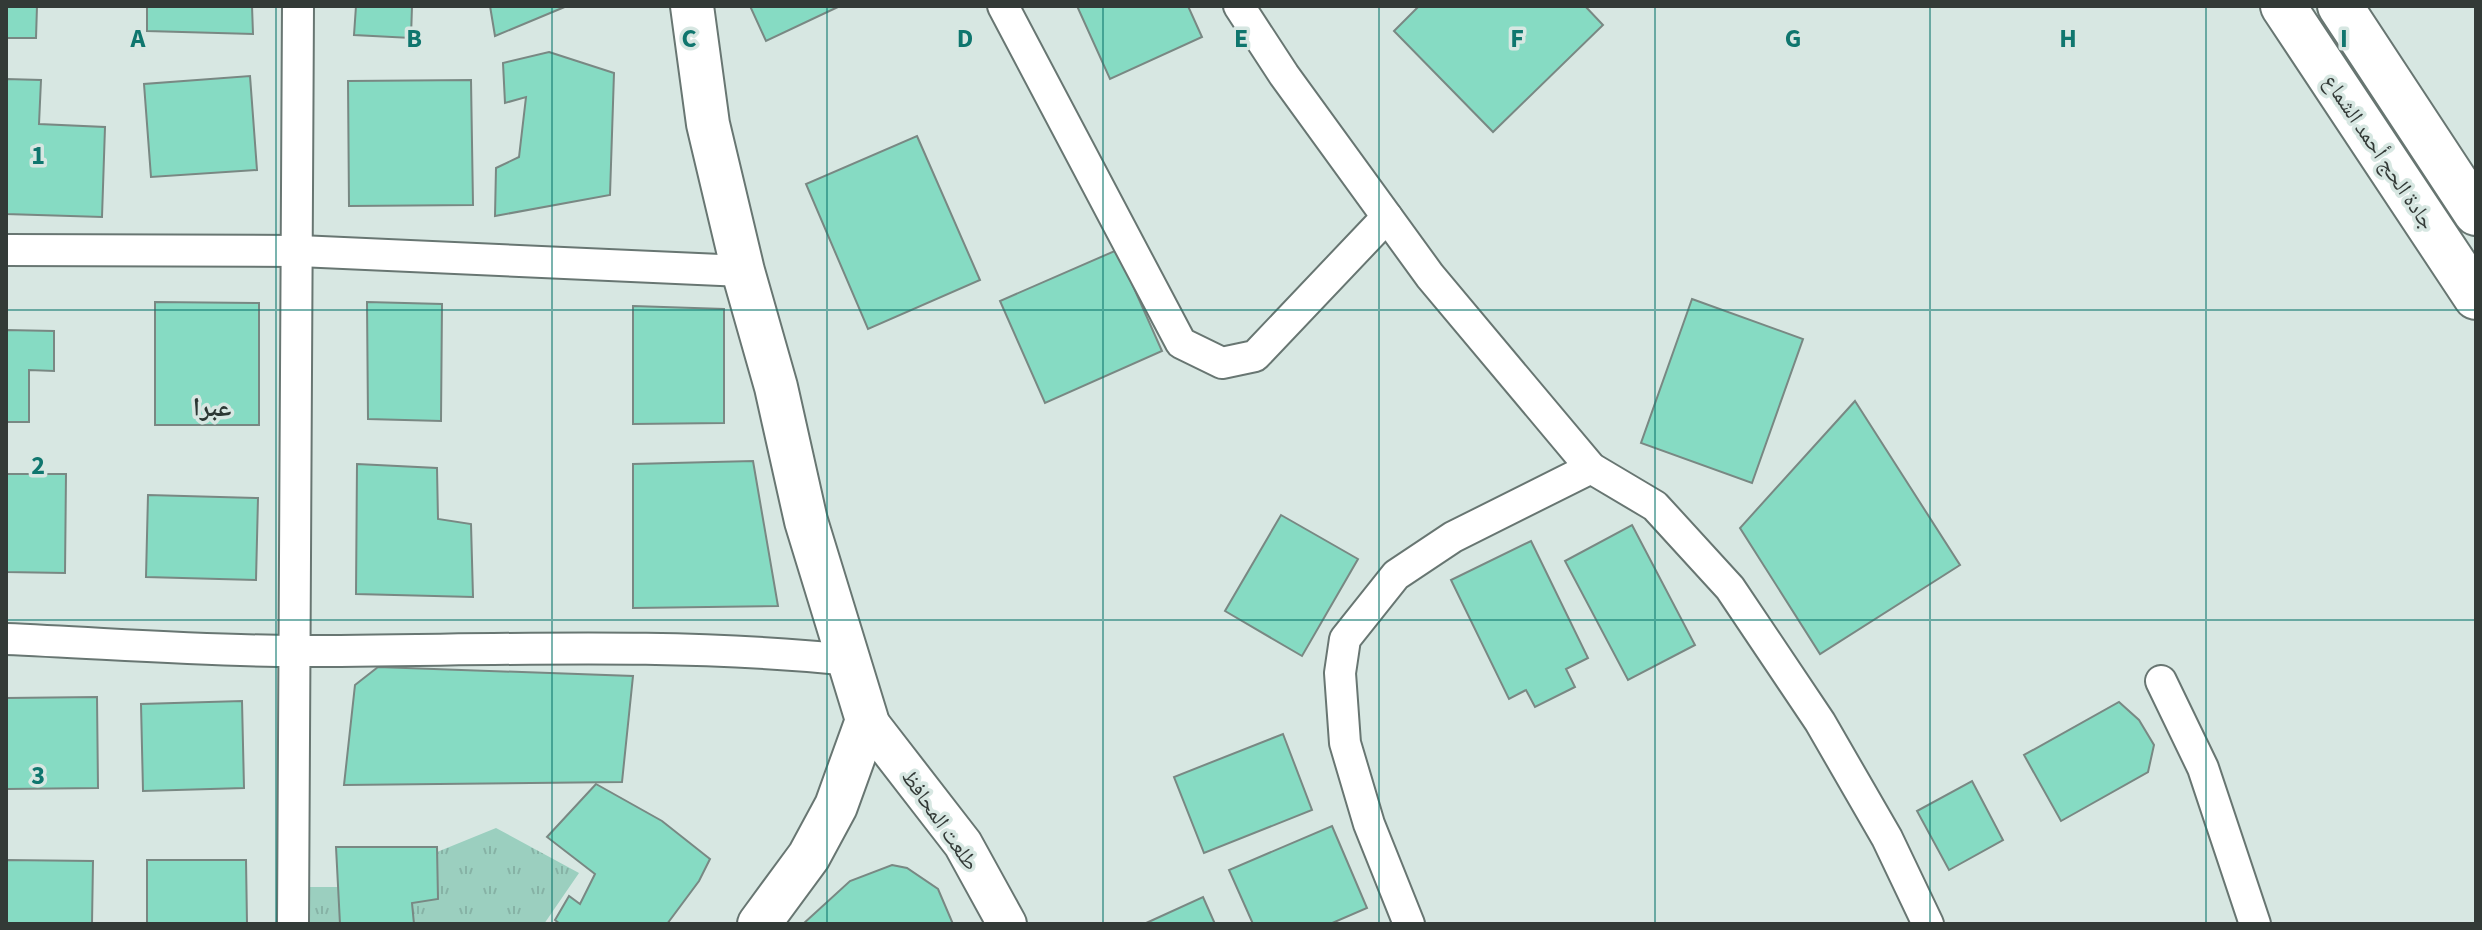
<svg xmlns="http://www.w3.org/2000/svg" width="2482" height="930" viewBox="0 0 2482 930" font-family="'Source Sans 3','Noto Naskh Arabic',sans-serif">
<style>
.grass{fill:url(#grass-tufts)}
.building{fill:#86dbc3;stroke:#798883;stroke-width:2}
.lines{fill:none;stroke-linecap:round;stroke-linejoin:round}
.minor-casing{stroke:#687672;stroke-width:34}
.tertiary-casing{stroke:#687672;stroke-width:42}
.secondary-casing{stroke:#687672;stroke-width:46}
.primary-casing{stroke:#687672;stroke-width:48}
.minor{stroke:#fff;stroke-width:30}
.tertiary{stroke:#fff;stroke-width:38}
.secondary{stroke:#fff;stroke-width:42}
.primary{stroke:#fff;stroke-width:44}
.grid{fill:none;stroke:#0f766e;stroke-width:2;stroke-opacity:0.55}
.labels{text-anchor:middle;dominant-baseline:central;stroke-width:7;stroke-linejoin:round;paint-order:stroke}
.street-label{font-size:22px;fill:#333a37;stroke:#d7e7e2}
.quarter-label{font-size:26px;font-weight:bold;fill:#2c3834;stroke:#d7e7e2}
.grid-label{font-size:26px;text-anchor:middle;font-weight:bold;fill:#0f766e;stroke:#d7e7e2;stroke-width:7;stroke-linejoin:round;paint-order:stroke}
</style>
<defs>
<pattern id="grass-tufts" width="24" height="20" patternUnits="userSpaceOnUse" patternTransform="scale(2)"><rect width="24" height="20" fill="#9bcfbf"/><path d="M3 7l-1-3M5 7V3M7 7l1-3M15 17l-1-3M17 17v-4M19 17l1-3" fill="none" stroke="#86b2a5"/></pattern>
</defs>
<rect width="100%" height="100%" fill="#d7e7e2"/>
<g class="grass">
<polygon points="496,828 579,873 544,924 414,924 412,903 438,899 437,852"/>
<polygon points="309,887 339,887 340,924 310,924"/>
</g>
<g class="building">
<polygon points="6,6 37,6 36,38 6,38"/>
<polygon points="147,6 252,6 253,34 147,31"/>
<polygon points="356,6 412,6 411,38 354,35"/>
<polygon points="490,6 567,6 495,36"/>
<polygon points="750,6 840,6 766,41"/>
<polygon points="1077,6 1188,6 1202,37 1110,79"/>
<polygon points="1419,6 1585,6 1603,25 1493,132 1394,31"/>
<polygon points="549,52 614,73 610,195 495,216 496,168 519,157 526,97 505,103 503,63"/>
<polygon points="250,76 257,170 151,177 144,84"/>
<polygon points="6,79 41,80 39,124 105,127 102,217 6,214"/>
<polygon points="471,80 473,205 349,206 348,81"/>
<polygon points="917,136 980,280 868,329 806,184"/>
<polygon points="1117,250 1162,351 1045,403 1000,301"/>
<polygon points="1692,299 1803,339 1752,483 1641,443"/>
<polygon points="155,302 259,303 259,425 155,425"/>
<polygon points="367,302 442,304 441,421 368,419"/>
<polygon points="633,306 724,309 724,423 633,424"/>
<polygon points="6,330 54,331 54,371 29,370 29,422 6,422"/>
<polygon points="1855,401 1960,565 1820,654 1740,528"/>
<polygon points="753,461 778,606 633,608 633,464"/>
<polygon points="357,464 437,468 438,519 471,524 473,597 356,594"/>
<polygon points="6,474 66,474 65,573 6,572"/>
<polygon points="148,495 258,498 256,580 146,577"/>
<polygon points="1281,515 1358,559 1302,656 1225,611"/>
<polygon points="1632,525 1695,645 1628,680 1565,561"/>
<polygon points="1531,541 1588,658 1566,669 1575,687 1535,707 1526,690 1509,699 1451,580"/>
<polygon points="378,667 633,676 622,782 344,785 355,685"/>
<polygon points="97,697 98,788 6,789 6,698"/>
<polygon points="242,701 244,788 143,791 141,704"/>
<polygon points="2119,702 2139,720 2154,745 2148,772 2061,821 2024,755"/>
<polygon points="1283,734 1312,810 1204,853 1174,777"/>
<polygon points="1972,781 2003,840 1949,870 1917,811"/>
<polygon points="596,784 662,821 710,859 699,881 667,924 560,924 555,920 569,896 580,904 595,874 547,837"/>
<polygon points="1332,826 1367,908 1330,924 1253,924 1229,870"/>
<polygon points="336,847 437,847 438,899 412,903 414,924 340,924"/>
<polygon points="6,860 93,861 92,924 6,924"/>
<polygon points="147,860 246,860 247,924 147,924"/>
<polygon points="892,865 907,868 938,889 953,924 803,924 850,881"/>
<polygon points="1203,897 1215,924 1144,924"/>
</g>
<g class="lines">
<g class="minor-casing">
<g id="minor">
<polyline points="1003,6 1181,343 1222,363 1255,356 1387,217"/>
<polyline points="1239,6 1284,75 1430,276 1591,468 1655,506 1730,588 1820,722 1887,838 1928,924"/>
<polyline points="6,250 299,251 743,271"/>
<path d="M6,639C103,643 201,651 298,651C483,651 667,641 851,660"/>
<polyline points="2161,681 2203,768 2255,924"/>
<polyline points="293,924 298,6"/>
<polyline points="1409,924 1369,824 1345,743 1340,673 1345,639 1396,575 1453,537 1591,468"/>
</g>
</g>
<g class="tertiary-casing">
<polyline id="tertiary" points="867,720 963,844 1007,924"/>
</g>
<g class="secondary-casing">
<polyline id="secondary" points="692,6 708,124 743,271 776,387 806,521 867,720 836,806 809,856 759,924"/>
</g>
<g class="primary-casing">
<g id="primary">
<polyline points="2283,6 2476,297"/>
<polyline points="2340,6 2476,213"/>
</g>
</g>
<use href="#minor" class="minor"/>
<use href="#tertiary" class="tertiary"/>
<use href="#secondary" class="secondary"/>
<use href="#primary" class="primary"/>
</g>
<path class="grid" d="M276,6V924M552,6V924M827,6V924M1103,6V924M1379,6V924M1655,6V924M1930,6V924M2206,6V924M6,310H2476M6,620H2476"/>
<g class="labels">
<g class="street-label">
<text transform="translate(2379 152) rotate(56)">جادة الحج أحمد الشماع</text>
<text transform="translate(940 820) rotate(55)">طلعت المحافظ</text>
</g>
<g class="quarter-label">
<text x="212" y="407">عبرا</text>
</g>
</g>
<g class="grid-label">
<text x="138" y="47">A</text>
<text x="414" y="47">B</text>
<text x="689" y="47">C</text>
<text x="965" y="47">D</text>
<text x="1241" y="47">E</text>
<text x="1517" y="47">F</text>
<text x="1793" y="47">G</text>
<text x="2068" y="47">H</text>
<text x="2344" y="47">I</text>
<text x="38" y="164">1</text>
<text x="38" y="474">2</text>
<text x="38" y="784">3</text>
</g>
<rect width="2482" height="930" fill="none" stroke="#333a37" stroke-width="16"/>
</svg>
